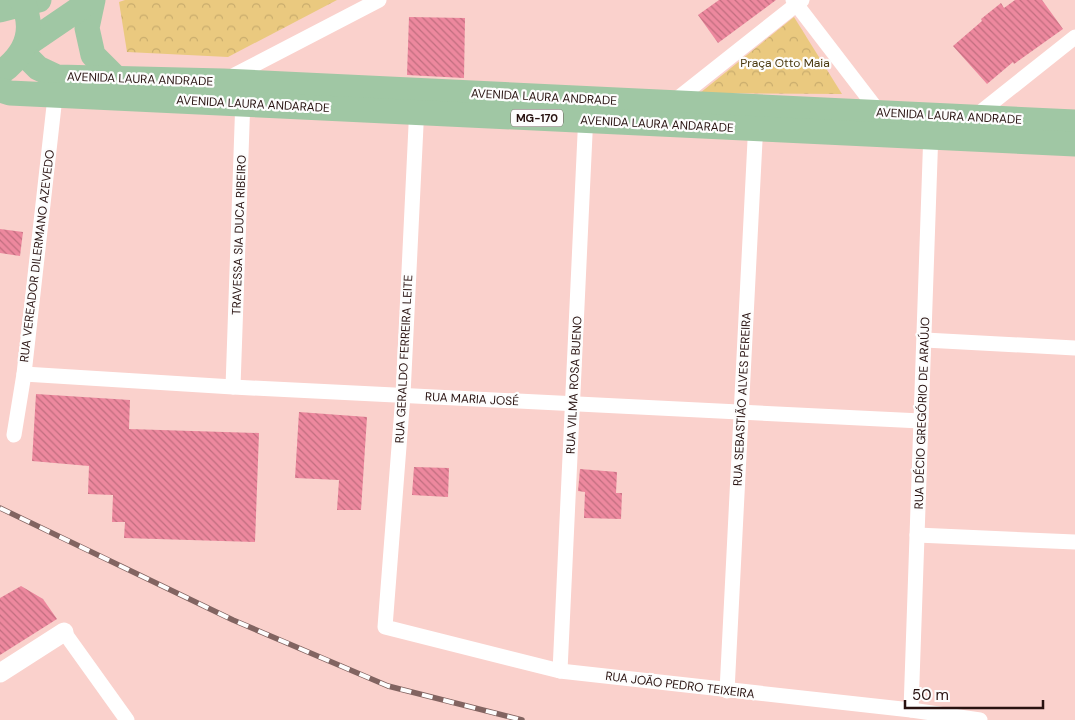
<svg xmlns="http://www.w3.org/2000/svg" width="1075" height="720" viewBox="0 0 1075 720" font-family="'DM Sans',sans-serif">
<style>
.park{fill:url(#park-crowns)}
.building{fill:url(#building-back-hatch)}
.lines{fill:none;stroke-linecap:round;stroke-linejoin:round}
.minor{stroke:#fff;stroke-width:15}
.tertiary{stroke:#fff;stroke-width:19}
.primary{stroke:#a0c7a4;stroke-width:25}
.rail-casing{stroke:#826461;stroke-width:5.5}
.rail{stroke:#fdfdfd;stroke-width:4;stroke-dasharray:11;stroke-linecap:butt}
.labels{text-anchor:middle;dominant-baseline:central;stroke-width:4.5;stroke-linejoin:round;paint-order:stroke}
.shield{fill:#fdfdfd;stroke:#685857;stroke-width:1}
.shield-label{font-size:11px;font-weight:bold;fill:#281210}
.park-label{font-size:12px;fill:#48370d;stroke:#fdfdfd}
.street-label{font-size:12px;fill:#281210;stroke:#fdfdfd}
</style>
<defs>
<pattern id="park-crowns" width="20" height="18" patternUnits="userSpaceOnUse" patternTransform="scale(1.25)"><rect width="20" height="18" fill="#eac97f"/><path d="M2 6a3 3 0 1 1 6 0M12 15a3 3 0 1 1 6 0" fill="none" stroke="#c9ac6d"/></pattern>
<pattern id="building-back-hatch" width="6" height="6" patternUnits="userSpaceOnUse" patternTransform="scale(1.25)"><rect width="6" height="6" fill="#ed889e"/><path d="M-1 5l2 2M0 0l6 6M5-1l2 2" fill="none" stroke="#c06e7f"/></pattern>
</defs>
<rect width="100%" height="100%" fill="#fad1cc"/>
<g class="park">
<polygon points="125,0 337,0 228,57 127,52 119,2"/>
<polygon points="794,17 842,94 700,93"/>
</g>
<g class="building">
<polygon points="719,0 776,0 718,43 698,15"/>
<polygon points="1015,0 1042,0 1063,29 1014,64 1013,62 987,84 953,46 982,21 981,19 1001,3 1004,8"/>
<polygon points="409,17 465,18 464,78 407,75"/>
<polygon points="0,229 23,232 20,256 0,253"/>
<polygon points="36,394 130,400 129,429 259,433 255,542 124,538 125,522 112,522 113,495 88,494 89,466 32,461"/>
<polygon points="299,412 367,417 361,510 337,510 339,480 295,478"/>
<polygon points="414,467 449,468 448,497 412,495"/>
<polygon points="580,469 617,472 616,493 622,493 621,519 584,518 585,492 578,491"/>
<polygon points="21,586 43,599 57,619 0,655 0,598"/>
</g>
<g class="lines">
<g class="minor">
<polyline points="793,0 879,112"/>
<polyline points="229,78 379,0"/>
<polyline points="672,103 802,0"/>
<polyline points="417,105 403,395 385,627 560,671 911,710 980,720"/>
<polyline points="973,118 1075,37"/>
<polyline points="925,340 1075,348"/>
<polyline points="24,374 233,387 921,421"/>
<polyline points="233,387 243,97"/>
<polyline points="14,435 24,374 56,88"/>
<polyline points="917,535 1075,542"/>
<polyline points="64,632 127,720"/>
<polyline points="560,671 586,113"/>
<polyline points="727,691 756,121"/>
<polyline points="911,710 931,130"/>
</g>
<polyline class="tertiary" points="0,673 64,632"/>
<g class="primary">
<polyline points="93,0 87,28 93,55 116,78"/>
<polyline points="0,10 39,0"/>
<polyline points="26,45 92,0"/>
<polyline points="22,52 38,68 57,77 223,81 1075,122"/>
<path d="M0,73C20,59 33,40 27,15C26,9 25,5 21,0"/>
<polyline points="0,90 10,93 1075,144"/>
</g>
<g class="rail-casing">
<polyline id="rail" points="0,508 233,620 388,686 522,720"/>
</g>
<use href="#rail" class="rail"/>
</g>
<g class="labels">
<rect class="shield" x="511" y="109.5" width="52" height="17" rx="4"/>
<g class="shield-label">
<text x="537" y="118">MG-170</text>
</g>
<g class="park-label">
<text x="785" y="63">Praça Otto Maia</text>
</g>
<g class="street-label">
<text transform="translate(140 79) rotate(2)">AVENIDA LAURA ANDRADE</text>
<text transform="translate(544 97) rotate(3)">AVENIDA LAURA ANDRADE</text>
<text transform="translate(253 104) rotate(3)">AVENIDA LAURA ANDARADE</text>
<text transform="translate(949 116) rotate(3)">AVENIDA LAURA ANDRADE</text>
<text transform="translate(657 124) rotate(3)">AVENIDA LAURA ANDARADE</text>
<text transform="translate(239 235) rotate(-88)">TRAVESSA SIA DUCA RIBEIRO</text>
<text transform="translate(37 256) rotate(-83)">RUA VEREADOR DILERMANO AZEVEDO</text>
<text transform="translate(404 359) rotate(-87)">RUA GERALDO FERREIRA LEITE</text>
<text transform="translate(574 385) rotate(-87)">RUA VILMA ROSA BUENO</text>
<text transform="translate(472 399) rotate(3)">RUA MARIA JOSÉ</text>
<text transform="translate(742 399) rotate(-87)">RUA SEBASTIÃO ALVES PEREIRA</text>
<text transform="translate(922 413) rotate(-88)">RUA DÉCIO GREGÓRIO DE ARAÚJO</text>
<text transform="translate(680 685) rotate(7)">RUA JOÃO PEDRO TEIXEIRA</text>
</g>
</g>
<path d="M905 700v8h138v-8" fill="none" stroke="#281210" stroke-width="2.5"/>
<text x="912" y="700" font-size="15" fill="#281210" stroke="#fdfdfd" stroke-width="4" paint-order="stroke">50 m</text>
</svg>
